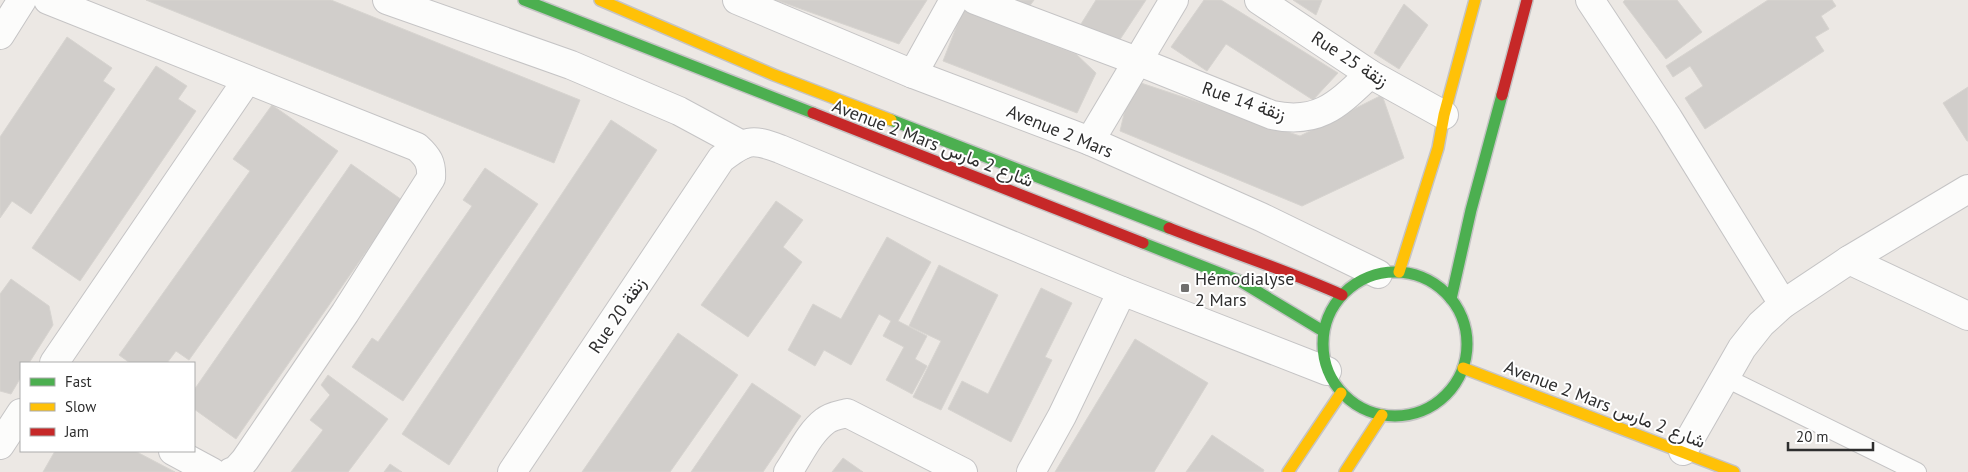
<svg xmlns="http://www.w3.org/2000/svg" width="1968" height="472" viewBox="0 0 1968 472" font-family="'PT Sans',Vazirmatn,sans-serif">
<style>
.building{fill:#d1cecb;stroke:#d7d4d0}
.lines{fill:none;stroke-linecap:round;stroke-linejoin:round}
.lane-casing{stroke:#c5c4c5;stroke-width:20}
.street-casing{stroke:#c5c4c5;stroke-width:30}
.fast-casing{stroke:#c5c4c5;stroke-width:14}
.slow-casing{stroke:#c5c4c5;stroke-width:14}
.jam-casing{stroke:#c5c4c5;stroke-width:14}
.lane{stroke:#fcfcfb;stroke-width:18}
.street{stroke:#fcfcfb;stroke-width:28}
.fast{stroke:#4caf50;stroke-width:11}
.slow{stroke:#ffc107;stroke-width:11}
.jam{stroke:#c62828;stroke-width:11}
.poi-dot{fill:#706f6e;stroke:#fff;stroke-width:2}
.labels{text-anchor:middle;dominant-baseline:central;stroke-width:4;stroke-linejoin:round;paint-order:stroke}
.street-label{font-size:18px;fill:#2e2e2e;stroke:#fff}
.poi-label{font-size:18px;fill:#2e2e2e;stroke:#fff;text-anchor:start}
</style>
<rect width="100%" height="100%" fill="#ece8e4"/>
<g class="building">
<polygon points="146,0 331,0 580,100 554,163"/>
<polygon points="776,0 927,0 899,44"/>
<polygon points="1003,0 1034,0 1023,15"/>
<polygon points="1096,0 1146,0 1113,50 1081,24"/>
<polygon points="1204,0 1221,0 1338,73 1313,100 1226,44 1207,71 1171,47"/>
<polygon points="1293,0 1322,0 1316,15"/>
<polygon points="1625,0 1677,0 1702,32 1666,59 1623,2"/>
<polygon points="1768,0 1832,0 1836,6 1821,16 1829,29 1815,37 1824,51 1705,129 1685,98 1703,86 1690,66 1673,77 1666,66"/>
<polygon points="1404,4 1428,25 1399,69 1374,53"/>
<polygon points="963,10 1076,54 1096,73 1077,113 943,61"/>
<polygon points="67,37 112,68 103,81 115,89 31,214 12,201 0,218 0,137"/>
<polygon points="156,66 187,86 178,99 196,111 80,281 32,248"/>
<polygon points="1132,80 1300,136 1382,95 1404,158 1302,206 1120,131"/>
<polygon points="1968,87 1968,141 1967,141 1943,103"/>
<polygon points="272,105 338,151 189,360 176,351 167,363 130,363 119,355 250,171 233,159"/>
<polygon points="611,120 657,150 449,465 402,434"/>
<polygon points="351,164 402,200 236,439 194,409 194,390"/>
<polygon points="485,168 538,204 403,401 352,367 372,338 378,342 472,206 463,200"/>
<polygon points="776,201 803,220 783,247 802,262 748,337 701,305"/>
<polygon points="887,237 931,262 898,321 927,336 915,359 927,366 912,394 886,380 904,347 883,336 891,321 879,314 851,365 824,350 815,366 788,350 813,304 841,319"/>
<polygon points="939,265 998,295 941,410 913,397 941,341 909,326"/>
<polygon points="11,279 49,306 53,325 29,363 21,363 21,377 11,394 0,391 0,294"/>
<polygon points="1041,288 1072,303 1045,357 1052,360 1011,442 948,409 962,381 988,394"/>
<polygon points="678,333 738,375 670,472 582,472"/>
<polygon points="1135,339 1208,383 1154,472 1055,472"/>
<polygon points="328,375 388,419 348,472 291,472 323,430 310,420 330,395 321,385"/>
<polygon points="752,383 801,416 763,472 691,472"/>
<polygon points="1212,435 1264,470 1263,472 1186,472"/>
<polygon points="55,451 135,451 175,472 43,472"/>
<polygon points="843,458 863,472 832,472"/>
<polygon points="390,464 402,472 384,472"/>
</g>
<g class="lines">
<g class="lane-casing">
<polyline id="lane" points="1724,377 1917,472"/>
</g>
<g class="street-casing">
<g id="street">
<path d="M48,0L417,147C428,157 432,163 431,178L345,313L245,460L236,470L231,472"/>
<polyline points="387,0 571,65 679,111 742,145"/>
<polyline points="737,0 913,74 1090,141 1261,217 1378,274"/>
<path d="M975,0L1137,61L1272,115C1319,125 1338,104 1370,74"/>
<polyline points="1259,0 1370,74 1444,115"/>
<polyline points="1590,0 1668,118 1783,304"/>
<polyline points="0,35 22,0"/>
<polyline points="913,74 954,0"/>
<polyline points="1090,141 1174,0"/>
<polyline points="1849,260 1968,316"/>
<polyline points="54,363 247,80"/>
<polyline points="0,445 21,413"/>
<polyline points="173,451 212,472"/>
<polyline points="1683,451 1742,348 1761,324 1783,304 1849,260 1968,189"/>
<path d="M512,472L721,159C746,140 751,138 780,149L1122,291L1327,371"/>
<path d="M788,472C799,456 809,433 825,421C831,416 839,415 847,413L963,472"/>
<polyline points="1031,472 1062,416 1122,291"/>
</g>
</g>
<g class="fast-casing">
<g id="fast">
<polyline points="524,0 813,113"/>
<polyline points="891,120 1169,228"/>
<polyline points="1143,243 1240,281 1323,331"/>
<circle cx="1395" cy="344" r="72"/>
<polyline points="1451,299 1471,210 1502,95"/>
</g>
</g>
<g class="slow-casing">
<g id="slow">
<polyline points="600,0 774,75 891,120"/>
<polyline points="1399,272 1438,148 1444,115 1475,0"/>
<polyline points="1463,368 1734,472"/>
<polyline points="1288,472 1341,393"/>
<polyline points="1345,472 1382,415"/>
</g>
</g>
<g class="jam-casing">
<g id="jam">
<polyline points="1502,95 1527,0"/>
<polyline points="813,113 1143,243"/>
<path d="M1169,228C1227,251 1286,270 1342,295"/>
</g>
</g>
<use href="#lane" class="lane"/>
<use href="#street" class="street"/>
<use href="#fast" class="fast"/>
<use href="#slow" class="slow"/>
<use href="#jam" class="jam"/>
</g>
<rect class="poi-dot" x="1180" y="283" width="10" height="10" rx="2.5"/>
<g class="labels">
<g class="street-label">
<text transform="translate(1350 59) rotate(33)">Rue 25 زنقة</text>
<text transform="translate(1244 101) rotate(19)">Rue 14 زنقة</text>
<text transform="translate(1060 131) rotate(22)">Avenue 2 Mars</text>
<text transform="translate(933 143) rotate(21)">Avenue 2 Mars شارع 2 مارس</text>
<text transform="translate(617 315) rotate(-56)">Rue 20 زنقة</text>
<text transform="translate(1605 404) rotate(21)">Avenue 2 Mars شارع 2 مارس</text>
</g>
<g class="poi-label">
<text x="1195" y="278">Hémodialyse<tspan x="1195" dy="21">2 Mars</tspan></text>
</g>
</g>
<rect x="20" y="362" width="175" height="90" fill="#ffffff" stroke="#ababab"/>
<rect x="30" y="378" width="25" height="8" fill="#4caf50" stroke="#ababab"/>
<text x="65" y="387" font-size="15" fill="#2e2e2e">Fast</text>
<rect x="30" y="403" width="25" height="8" fill="#ffc107" stroke="#ababab"/>
<text x="65" y="412" font-size="15" fill="#2e2e2e">Slow</text>
<rect x="30" y="428" width="25" height="8" fill="#c62828" stroke="#ababab"/>
<text x="65" y="437" font-size="15" fill="#2e2e2e">Jam</text>
<path d="M1788 442v8h85v-8" fill="none" stroke="#2e2e2e" stroke-width="2.5"/>
<text x="1796" y="442" font-size="15" fill="#2e2e2e" stroke="#ffffff" stroke-width="4" paint-order="stroke">20 m</text>
</svg>
